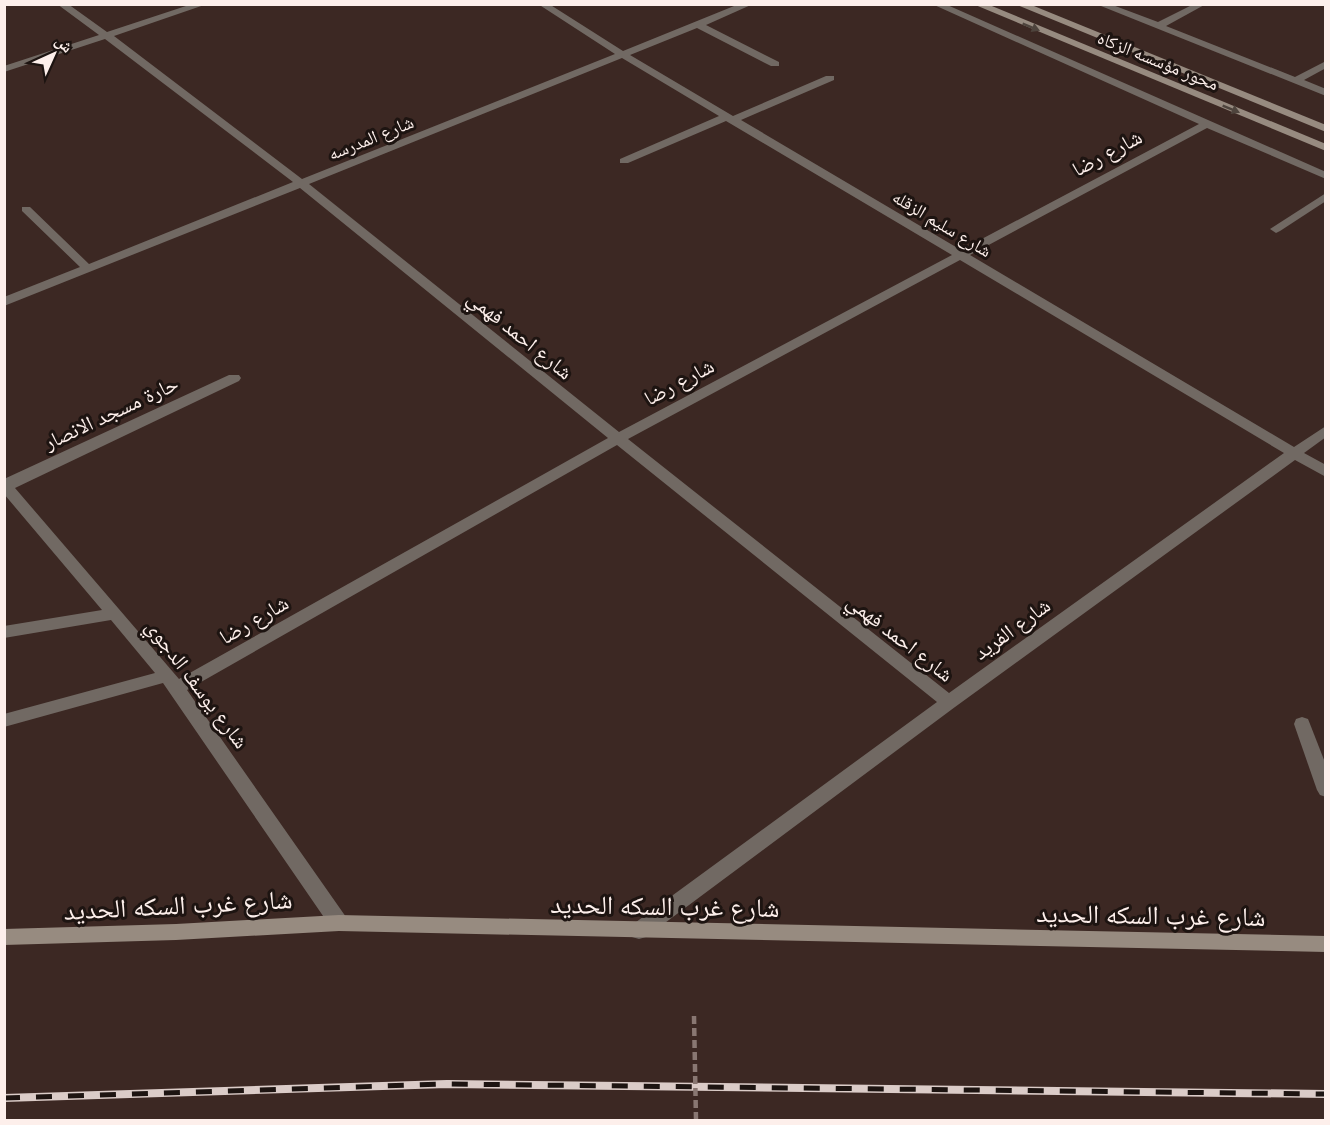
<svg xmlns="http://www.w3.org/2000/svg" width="1330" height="1125" viewBox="0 0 1330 1125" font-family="'DM Sans','Noto Naskh Arabic',sans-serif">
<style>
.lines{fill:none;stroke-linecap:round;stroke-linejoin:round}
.street{fill:#716963;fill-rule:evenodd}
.secondary{fill:#978b80;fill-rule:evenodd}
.rail-casing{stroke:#dbccc8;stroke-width:8}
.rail{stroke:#1d1411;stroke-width:5;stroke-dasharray:16;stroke-linecap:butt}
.path-bridge{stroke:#897772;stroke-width:4.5;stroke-dasharray:8 4;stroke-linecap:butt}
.oneway{fill:#4e443d}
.labels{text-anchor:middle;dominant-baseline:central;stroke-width:6;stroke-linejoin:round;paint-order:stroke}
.far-street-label{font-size:18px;fill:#fdefeb;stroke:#1d1411}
.street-label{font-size:21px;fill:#fdefeb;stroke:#1d1411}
.near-street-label{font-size:26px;fill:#fdefeb;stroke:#1d1411}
</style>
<rect width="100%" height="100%" fill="#3c2823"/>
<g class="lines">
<g class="street">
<path d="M57,4H68L107,32L192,4H207L114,36L302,179L615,54L538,4H549L623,51L739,4H753L706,25L779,62V66H771L697,28L630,55L733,116L826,76H834V80L741,120L961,250L1199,124L932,4H945L1326,172V179L1207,128L970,255L1294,447L1326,426V437L1304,453L1326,465V477L1295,460L955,707L646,937L639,939L632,937L630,931L632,925L937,702L617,445L187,690L346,917L348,923L346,929L339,931L332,929L163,683L4,727V714L155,673L111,620L4,638V626L102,610L4,494V479L229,375H239L241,378L239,381L15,488L179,679L608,438L300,188L4,306V297L80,267L22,211V207H30L89,264L293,182L105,39L4,72V66L99,35ZM622,58L719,116L620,159V163H628L726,121L952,255L619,432L309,184ZM960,260L1284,453L949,693L628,439Z"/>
<polygon points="1096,4 1110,4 1158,22 1194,4 1206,4 1166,26 1295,77 1326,61 1326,68 1304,80 1326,89 1326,96"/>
<polygon points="1326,193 1326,201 1280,231 1276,233 1270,229"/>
<polygon points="1302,717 1308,719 1310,724 1326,765 1326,797 1320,795 1317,790 1294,724 1296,719"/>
</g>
<g class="secondary">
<polygon points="973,4 987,4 1326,144 1326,151"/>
<polygon points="1015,4 1029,4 1326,125 1326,132"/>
<polygon points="339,915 1326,936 1326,952 339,931 176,940 4,945 4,929 176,924"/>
</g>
<g class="rail-casing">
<polyline id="rail" points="4,1098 447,1084 1326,1094"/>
</g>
<use href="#rail" class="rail"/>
<polyline class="path-bridge" points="694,1016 696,1120"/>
</g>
<defs><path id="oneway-solid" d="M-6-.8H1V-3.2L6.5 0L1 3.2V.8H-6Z" transform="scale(1.5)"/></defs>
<g class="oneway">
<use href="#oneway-solid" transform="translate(1031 27) rotate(22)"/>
<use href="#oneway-solid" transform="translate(1231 109) rotate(22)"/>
</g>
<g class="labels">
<g class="far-street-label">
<text transform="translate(1158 61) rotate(22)">محور مؤسسه الزكاه</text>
<text transform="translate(371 138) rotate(-22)">شارع المدرسه</text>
<text transform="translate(942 224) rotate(31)">شارع سليم الزقله</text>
</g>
<g class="street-label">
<text transform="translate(1107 153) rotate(-28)">شارع رضا</text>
<text transform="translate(520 335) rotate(39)">شارع احمد فهمي</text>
<text transform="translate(679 382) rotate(-28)">شارع رضا</text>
<text transform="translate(111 413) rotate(-25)">حارة مسجد الانصار</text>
<text transform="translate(254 620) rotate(-30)">شارع رضا</text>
<text transform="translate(1012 629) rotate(-36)">شارع الفريد</text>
<text transform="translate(900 638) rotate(38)">شارع احمد فهمي</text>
<text transform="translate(197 684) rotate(53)">شارع يوسف الدجوي</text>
</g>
<g class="near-street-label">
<text transform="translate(178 905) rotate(-3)">شارع غرب السكه الحديد</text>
<text transform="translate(665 906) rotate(1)">شارع غرب السكه الحديد</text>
<text transform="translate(1151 915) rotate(1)">شارع غرب السكه الحديد</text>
</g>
</g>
<rect width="1330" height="1125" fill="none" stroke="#fdefeb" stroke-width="12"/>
<g transform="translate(54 54) rotate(45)" stroke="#1d1411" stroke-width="4.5" paint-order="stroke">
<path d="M0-4.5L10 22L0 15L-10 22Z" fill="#fdefeb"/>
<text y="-9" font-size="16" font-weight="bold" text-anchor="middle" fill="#fdefeb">ش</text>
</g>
</svg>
